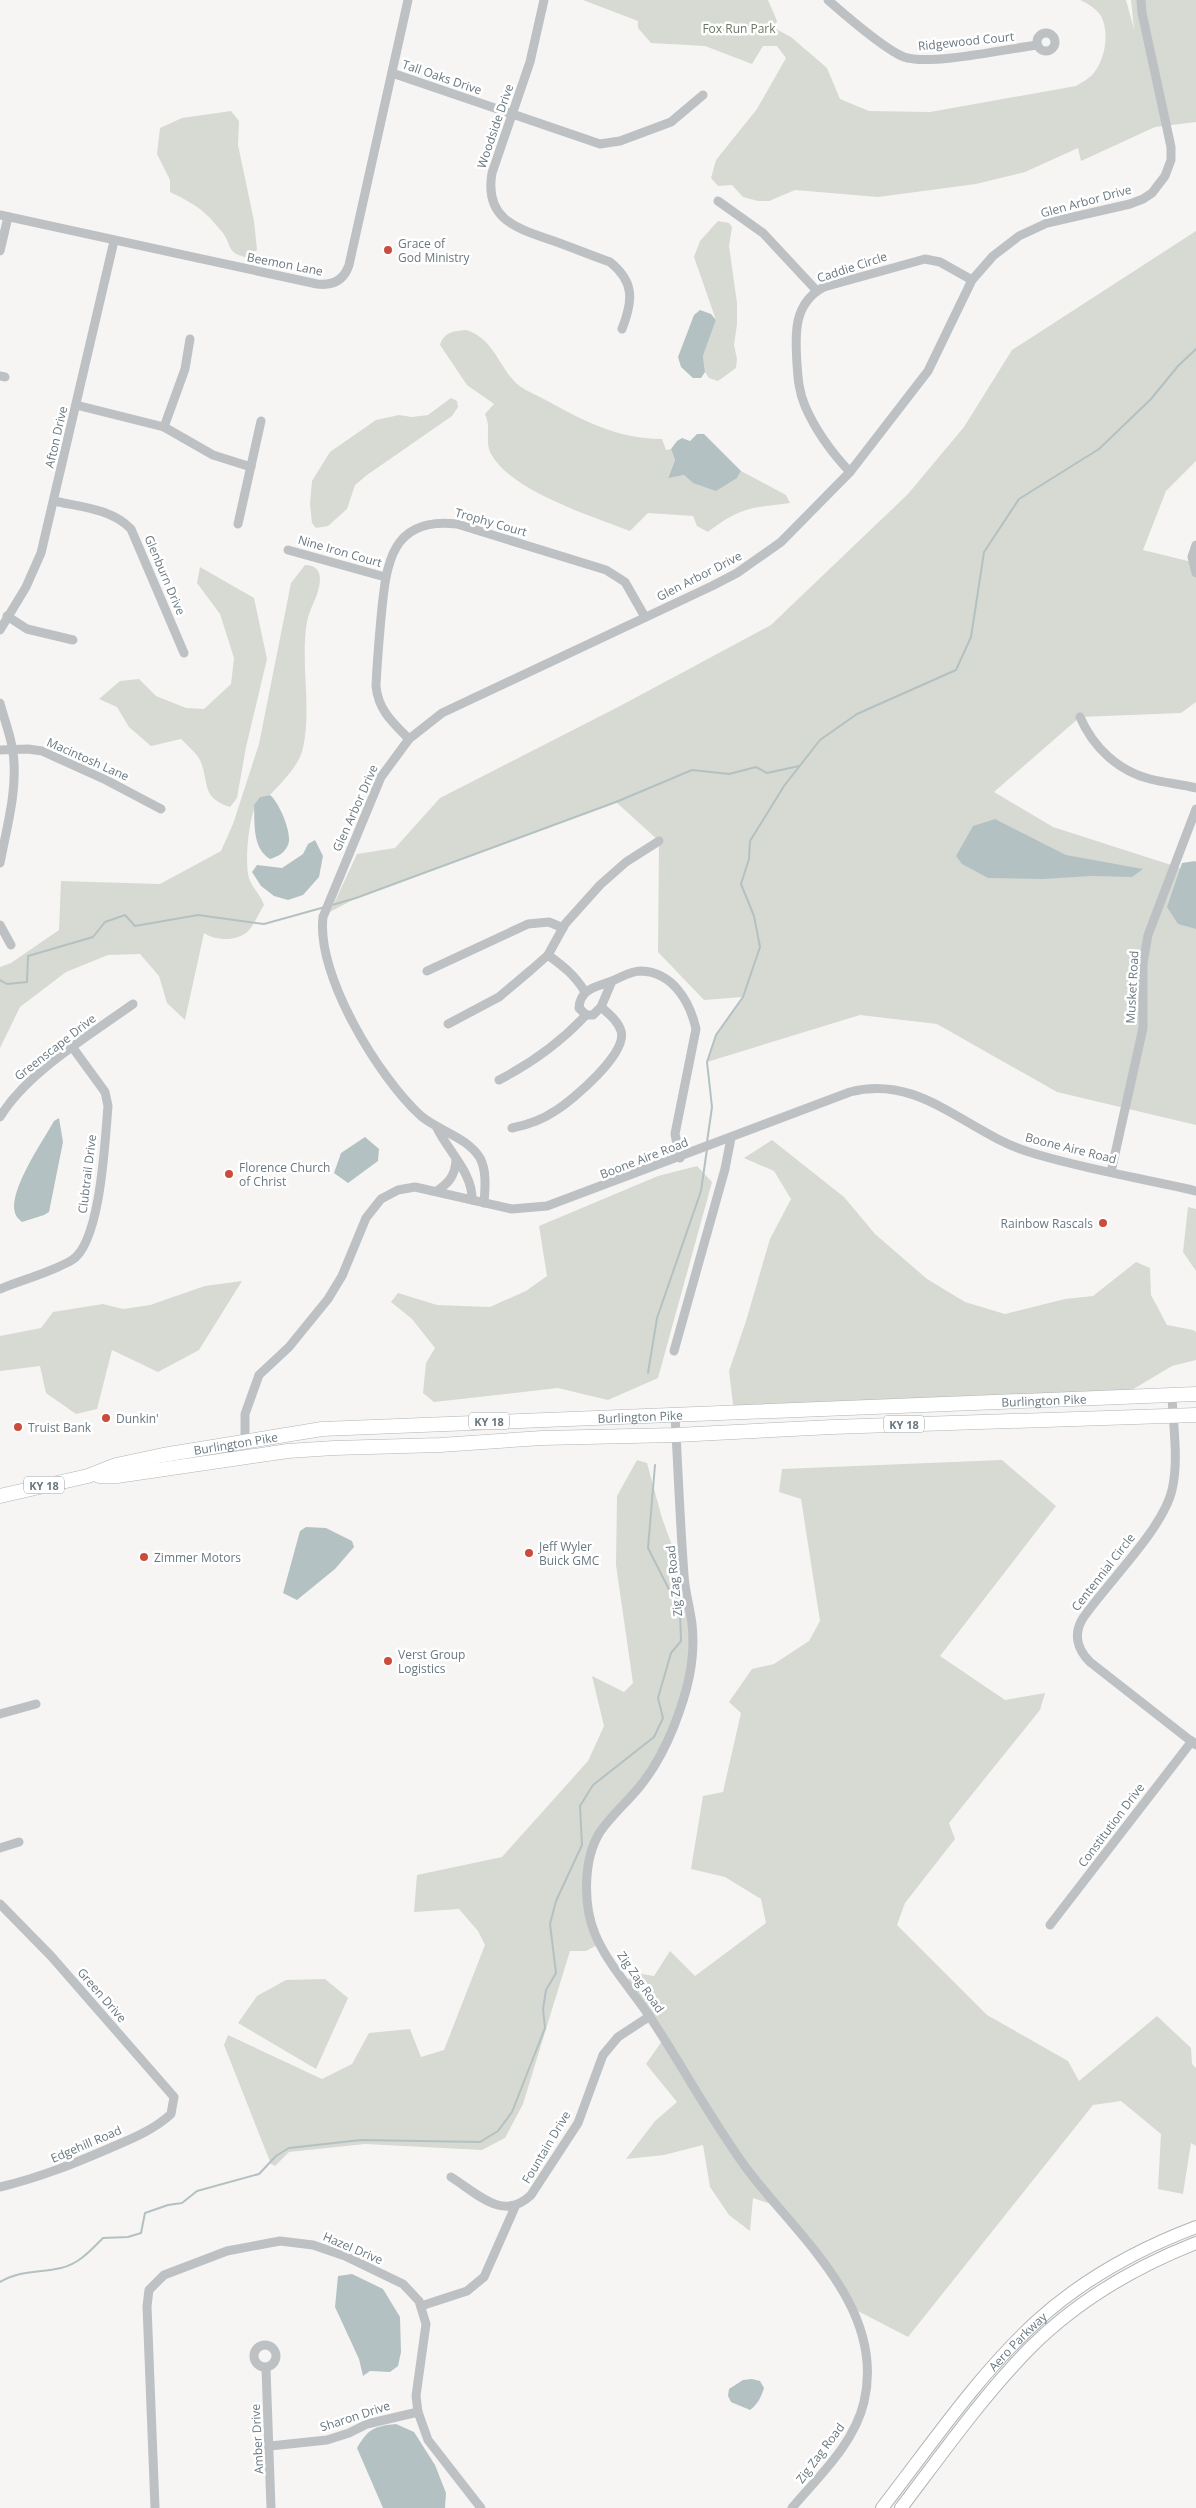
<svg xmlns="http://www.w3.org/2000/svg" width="1196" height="2508" viewBox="0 0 1196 2508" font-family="'Open Sans',sans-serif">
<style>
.green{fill:#d6dad2}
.water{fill:#b4c1c3}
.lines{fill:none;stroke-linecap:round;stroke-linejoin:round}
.stream{stroke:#b4c1c3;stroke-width:2}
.secondary-casing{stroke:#b0b5b8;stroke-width:14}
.primary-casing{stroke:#afb4b6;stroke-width:15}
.minor{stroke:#bdc1c4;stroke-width:9}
.secondary{stroke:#fff;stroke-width:12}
.primary{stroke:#fff;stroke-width:14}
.poi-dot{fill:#cc4c3c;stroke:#fff;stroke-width:2}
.labels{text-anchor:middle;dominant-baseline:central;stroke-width:5;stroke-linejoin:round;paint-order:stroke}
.shield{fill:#fff;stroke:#96a0a6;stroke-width:1}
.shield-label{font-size:11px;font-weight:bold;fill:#697880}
.park-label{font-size:12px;fill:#6c7866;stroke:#fff}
.street-label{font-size:12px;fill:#697880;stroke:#fff}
.poi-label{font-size:12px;fill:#697880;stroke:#fff;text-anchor:start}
</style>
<rect width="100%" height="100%" fill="#f6f5f3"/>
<g class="green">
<path d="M583,0H768L777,21L774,28L791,37L827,68L840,99L869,111L930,112L1076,86C1081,83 1088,79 1092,75C1105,61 1110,33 1101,16C1097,9 1087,3 1080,0H1126L1134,29L1131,0H1196V122L1155,127L1081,161L1078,148L1025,172L976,184L878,197L795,190L769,201H758L743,197L732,185L718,186L711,178L716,160L757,109L786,58L777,46H763L752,64L705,46L651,43L638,28V21Z"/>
<path d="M231,111L239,121L238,145L254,221L257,250L245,257C227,253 232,246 223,233C219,228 214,223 210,218C198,206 185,199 170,192V180L157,154L160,128L182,118Z"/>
<polygon points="718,221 729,223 732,227 729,246 737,303 737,324 734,345 737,359 736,368 718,381 709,378 705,372 703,356 716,320 694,257 700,241"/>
<polygon points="1196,231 1196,461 1166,491 1143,550 1192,562 1196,573 1196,702 1181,713 1080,717 994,792 1053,827 1196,873 1196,1125 1057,1092 937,1024 860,1015 707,1062 716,1035 743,997 704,1000 658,952 659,841 616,802 356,898 330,912 357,854 395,848 440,798 620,706 771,625 908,494 964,427 1012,350"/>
<path d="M466,330C492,338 497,362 514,381C520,388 532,393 540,397C580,419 616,439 662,439L666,450L671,449L675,460L668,477L684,475L693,483L737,478L741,471L786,495L790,503C751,508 740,507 708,532L697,526L693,516L648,513L630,531C592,516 512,492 491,454C484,440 492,430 485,414L494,404L467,385L440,345C444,332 454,331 466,330Z"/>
<polygon points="451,398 457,401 458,407 452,416 367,475 355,485 347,509 328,526 316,528 312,523 310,504 312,481 330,452 376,420 399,415 412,417 428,415"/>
<path d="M305,565C313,565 319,568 320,578C320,595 310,606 307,622C300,662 312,708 303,748C299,766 282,782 270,795L260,797C249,810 244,861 249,878C252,888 261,895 264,905C259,913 255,923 249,930C239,942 215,941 204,933L185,1020L167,1003L159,976L140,954L108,955L66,972L20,1007L0,1048V967L11,963L59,930L61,881L160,884L221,851L233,824L259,744L291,583Z"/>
<path d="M200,567L254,598L267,659L246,747L237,798L230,807C200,797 210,783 200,760C196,753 187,745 181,739L151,746L129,727L117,707L99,699L120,681L139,679L156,696L186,708L204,709L231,684L234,658L220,614L197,583Z"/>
<polygon points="772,1140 844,1197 875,1234 927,1279 965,1302 1005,1314 1065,1299 1093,1296 1136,1262 1150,1268 1151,1295 1167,1325 1193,1330 1196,1332 1196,1360 1172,1366 1120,1397 734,1412 729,1371 746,1321 770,1239 791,1199 774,1171 744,1158"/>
<polygon points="697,1166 712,1182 658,1378 608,1400 558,1388 434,1402 423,1393 426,1363 435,1348 412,1319 391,1302 398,1293 437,1305 490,1307 526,1291 547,1276 539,1226 658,1176"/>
<polygon points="1188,1207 1196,1209 1196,1271 1183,1252"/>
<polygon points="242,1281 199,1350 158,1372 112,1350 97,1409 76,1414 46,1393 40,1366 0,1371 0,1336 41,1328 53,1312 103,1304 123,1309 150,1305 205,1286"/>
<polygon points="637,1460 647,1463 662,1518 684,1579 692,1625 687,1689 661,1755 618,1809 592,1851 587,1894 601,1943 586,1951 570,1951 523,2104 505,2138 482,2150 365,2144 289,2152 275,2166 271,2164 224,2045 228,2035 322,2079 352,2064 369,2033 410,2029 421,2057 444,2050 485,1945 478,1931 459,1909 414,1912 417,1875 502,1857 588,1761 604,1726 592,1676 624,1692 633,1683 616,1565 617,1496"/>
<polygon points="1002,1460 1056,1506 940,1656 1005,1700 1045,1693 1040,1710 949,1823 955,1839 905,1903 897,1925 987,2015 1068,2061 1079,2081 1157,2016 1191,2048 1192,2064 1196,2068 1196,2146 1191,2143 1183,2194 1158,2189 1161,2134 1121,2101 1093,2105 908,2337 854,2309 780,2207 753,2198 750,2231 729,2215 710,2187 703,2145 664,2155 626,2159 655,2121 677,2102 646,2064 664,2038 625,1982 636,1973 654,1976 670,1951 695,1976 766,1923 761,1899 725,1877 691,1869 703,1796 723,1792 741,1713 729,1702 752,1669 774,1664 809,1641 820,1621 801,1499 779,1492 782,1469"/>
<polygon points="325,1979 348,1998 316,2069 238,2023 257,1996 286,1980"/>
</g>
<g class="water">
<polygon points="700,310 711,314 716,320 703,356 705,372 701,378 693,378 681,367 678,357 694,315"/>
<polygon points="697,434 704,434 741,471 737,478 716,491 693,483 684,475 668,478 675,460 671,449 677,441 682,438 690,441"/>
<path d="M270,795C279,802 293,834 288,845C284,854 278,856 270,859C252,848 255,824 254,805L260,797Z"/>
<polygon points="995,819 1066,855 1143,869 1132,877 1091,876 1043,879 988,878 962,864 956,856 973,826"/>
<polygon points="315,840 323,856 319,877 303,895 288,900 274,896 261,886 252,872 257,865 282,868 303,854 308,844"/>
<polygon points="1195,861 1196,862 1196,929 1178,924 1167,907 1182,863"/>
<path d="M59,1118L63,1142L49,1212L44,1215L22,1222C19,1219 16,1217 15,1213C8,1191 43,1141 54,1121Z"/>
<polygon points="365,1137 379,1149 378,1161 348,1183 334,1173 341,1153"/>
<polygon points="306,1527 326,1528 352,1541 354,1547 335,1569 297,1600 283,1593 300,1531"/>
<polygon points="352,2274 383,2289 400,2317 401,2352 398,2366 390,2372 370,2371 363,2376 359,2359 335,2307 338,2276"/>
<path d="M752,2379L760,2381L764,2388C761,2397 758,2404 750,2410L731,2402L728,2396L729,2389L743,2380Z"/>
<path d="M396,2424L414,2432L435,2465L446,2493L445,2508H383L357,2448C368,2429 374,2426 396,2424Z"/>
</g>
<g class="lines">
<g class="stream">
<polyline points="332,905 356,898 616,802 692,770 729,774 756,767 767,773 799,766"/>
<polyline points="0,980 7,984 27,982 28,956 93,937 105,922 125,915 135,926 198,915 264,924 325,907"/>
<polyline points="707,1142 712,1107 707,1062 716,1035 743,997 760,947 754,916 741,884 749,859 750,841 784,786 820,740 857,714 956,670 971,637 984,552 1019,499 1099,449 1151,399 1178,366 1196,349"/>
<polyline points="648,1373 657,1318 701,1191 707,1149"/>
<path d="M0,2282C19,2270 40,2273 61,2268C79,2264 91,2250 103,2238L128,2237L141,2233L145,2213L168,2205L182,2203L197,2191L259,2174L276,2156L289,2148L361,2140L480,2142L498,2131L512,2112L545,2028L543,2009L546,1990L556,1973L550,1924L556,1901L582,1845L580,1806L593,1785L654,1737L663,1718L658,1698L671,1653L681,1641L680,1611L648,1548L655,1465"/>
</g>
<g class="secondary-casing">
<g id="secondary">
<path id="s1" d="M882,2508C931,2445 977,2376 1037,2321C1083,2279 1138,2249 1196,2227"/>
<path d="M901,2508C942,2454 982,2397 1030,2348C1076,2302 1135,2267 1196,2243"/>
</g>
</g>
<g class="primary-casing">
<g id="primary">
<polyline points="99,1476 117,1476 288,1451 334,1448 440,1445 542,1438 676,1435 832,1427 1196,1415"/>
<path id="s2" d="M0,1496L88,1476L116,1465L163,1455L322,1429L1196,1394"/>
</g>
</g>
<g class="minor">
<path d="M544,0L530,62L492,173C484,219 516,228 551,240C571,247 590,255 610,262C635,282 633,301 622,329"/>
<path d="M828,0C844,14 886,50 904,57C929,66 1007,49 1037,45"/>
<circle cx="1046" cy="42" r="9"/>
<polyline points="392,73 600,144 620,141 671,122 703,95"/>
<polyline points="718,201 763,233 817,291"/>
<path d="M0,215L317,284C333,286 344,280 349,265L408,0"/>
<polyline points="0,251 8,217"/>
<polyline points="0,376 5,377"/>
<polyline points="76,405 164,427 213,455 251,467"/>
<polyline points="164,427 185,369 190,339"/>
<path d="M850,472C832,453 815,429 805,406C799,392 798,379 797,364C795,335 793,303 824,287L925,259L940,262L972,280"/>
<path d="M54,501C81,507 112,509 131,529L184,653"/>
<polyline points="238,524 261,421"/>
<polyline points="1196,545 1192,557 1196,573"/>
<polyline points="288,550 385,577"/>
<polyline points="7,616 27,629 73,640"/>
<polyline points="0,630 26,587 41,553 114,241"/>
<path d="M0,703C4,719 11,736 13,752C18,789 7,826 0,863"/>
<path d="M1080,717C1093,747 1118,771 1150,779C1165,783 1181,784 1196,788"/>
<path d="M409,739C393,723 378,710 376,686C377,663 379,640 381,618C386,567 389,516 457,524L606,570L625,582L645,617"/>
<polyline points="0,750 28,749 42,751 106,780 161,809"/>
<polyline points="0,925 11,945"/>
<path d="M548,955C563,966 575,975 585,992"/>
<polyline points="427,971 528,924 549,922 563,928"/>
<path d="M612,981L601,1007L593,1015H586L579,1008C580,988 597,987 612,981C622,977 630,971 641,971C673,972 690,1002 696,1029L675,1134L680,1158"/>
<polyline points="448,1024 499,997 531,970 548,955 565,924 600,885 626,862 659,841"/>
<path d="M499,1080C532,1063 560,1043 586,1015"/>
<path d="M0,1117C27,1072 90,1035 133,1004"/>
<path d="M437,1128C448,1151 473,1173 472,1200"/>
<path d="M512,1128C527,1125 542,1120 555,1111C573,1100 628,1053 621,1031C618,1021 609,1014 601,1007"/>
<polyline points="1111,1172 1143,1028 1143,963 1148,935 1196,809"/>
<path d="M437,1191C450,1182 455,1175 456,1160"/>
<path d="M484,1203C485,1189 487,1171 480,1158C467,1137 439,1131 421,1116C379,1078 316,975 323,917L381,777L409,739L442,713L712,586L737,573L781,542L850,472L928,371L972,280L993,256L1019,236L1047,223L1130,204L1143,199L1152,193L1165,176L1171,160V147L1142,13L1141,0"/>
<path d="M0,1289C22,1280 52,1272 72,1260C101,1242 105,1139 108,1106L105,1092L73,1048"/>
<polyline points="674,1351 725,1169 731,1138"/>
<path d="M1172,1395C1173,1426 1179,1460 1172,1490C1163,1529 1107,1583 1083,1618C1073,1634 1077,1649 1090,1662L1196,1745"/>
<path d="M675,1415C678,1468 680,1522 684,1575C685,1592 690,1608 692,1624C696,1660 687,1693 674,1726C666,1746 657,1764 644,1781C631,1799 613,1813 600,1832C583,1859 583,1905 595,1934C608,1965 632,1990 650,2017C684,2068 713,2124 750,2173C800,2238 886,2309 864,2402C854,2444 819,2476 792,2508"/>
<path d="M245,1445V1414L259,1375L289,1347L328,1299L342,1276L366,1218L381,1199L398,1190L415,1187L512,1209L547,1206L850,1092C920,1073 967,1133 1029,1152C1083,1169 1141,1178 1196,1191"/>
<polyline points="0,1714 36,1704"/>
<polyline points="0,1848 19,1842"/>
<path d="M0,1904L51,1956L174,2097L171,2114C156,2128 136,2137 117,2145C78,2162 42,2177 0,2187"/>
<polyline points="1050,1925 1192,1741"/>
<path d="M451,2177C478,2194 503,2222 531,2195L578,2123L603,2055L618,2037L650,2016"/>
<polyline points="421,2306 467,2291 484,2277 515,2207"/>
<circle cx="265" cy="2356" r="11"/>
<polyline points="266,2369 271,2508"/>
<polyline points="270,2446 327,2440 349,2433 367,2424 418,2412"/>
<polyline points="155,2508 147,2306 149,2290 164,2275 227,2251 280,2241 313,2245 345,2256 403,2284 419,2301 426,2324 416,2396 418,2412 428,2440 481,2508"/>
</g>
<use href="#secondary" class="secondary"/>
<use href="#primary" class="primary"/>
</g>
<g class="poi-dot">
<circle cx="388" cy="250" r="5"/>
<circle cx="229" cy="1174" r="5"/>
<circle cx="1103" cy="1223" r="5"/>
<circle cx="106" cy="1418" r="5"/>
<circle cx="18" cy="1427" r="5"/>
<circle cx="529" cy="1553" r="5"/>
<circle cx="144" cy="1557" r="5"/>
<circle cx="388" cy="1661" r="5"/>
</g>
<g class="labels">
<g class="shield">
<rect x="469" y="1412.5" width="40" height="17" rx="4"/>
<rect x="884" y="1415.5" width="40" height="17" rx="4"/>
<rect x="24" y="1476.5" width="40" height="17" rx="4"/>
</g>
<g class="shield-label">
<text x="489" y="1421">KY 18</text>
<text x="904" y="1424">KY 18</text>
<text x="44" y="1485">KY 18</text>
</g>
<g class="park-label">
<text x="739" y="28">Fox Run Park</text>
</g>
<g class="street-label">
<text transform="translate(966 41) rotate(-6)">Ridgewood Court</text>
<text transform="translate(442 77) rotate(19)">Tall Oaks Drive</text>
<text transform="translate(495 126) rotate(-71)">Woodside Drive</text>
<text transform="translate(1086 201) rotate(-15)">Glen Arbor Drive</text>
<text transform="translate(285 264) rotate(11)">Beemon Lane</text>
<text transform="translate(852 267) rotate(-18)">Caddie Circle</text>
<text transform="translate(56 437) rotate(-77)">Afton Drive</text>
<text transform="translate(491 522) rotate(16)">Trophy Court</text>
<text transform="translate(340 551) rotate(16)">Nine Iron Court</text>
<text transform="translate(165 575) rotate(67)">Glenburn Drive</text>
<text transform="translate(699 576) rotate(-27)">Glen Arbor Drive</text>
<text transform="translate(88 759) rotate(24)">Macintosh Lane</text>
<text transform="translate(355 808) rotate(-66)">Glen Arbor Drive</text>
<text transform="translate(1132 987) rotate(-87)">Musket Road</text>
<text transform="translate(55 1047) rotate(-38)">Greenscape Drive</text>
<text transform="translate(1071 1148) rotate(14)">Boone Aire Road</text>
<text transform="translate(644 1158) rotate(-21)">Boone Aire Road</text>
<text transform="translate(87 1174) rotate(-83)">Clubtrail Drive</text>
<text stroke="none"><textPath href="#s2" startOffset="1052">Burlington Pike</textPath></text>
<text stroke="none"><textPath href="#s2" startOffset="648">Burlington Pike</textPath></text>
<text stroke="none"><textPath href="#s2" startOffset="242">Burlington Pike</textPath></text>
<text transform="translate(1103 1572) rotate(-52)">Centennial Circle</text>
<text transform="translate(674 1581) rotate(-96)">Zig Zag Road</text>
<text transform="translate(1111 1825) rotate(-53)">Constitution Drive</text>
<text transform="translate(641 1982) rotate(55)">Zig Zag Road</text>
<text transform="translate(102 1995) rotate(49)">Green Drive</text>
<text transform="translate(86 2144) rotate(-23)">Edgehill Road</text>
<text transform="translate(546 2147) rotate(-59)">Fountain Drive</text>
<text transform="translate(353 2248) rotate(23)">Hazel Drive</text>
<text stroke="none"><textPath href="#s1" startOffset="215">Aero Parkway</textPath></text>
<text transform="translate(355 2416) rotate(-18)">Sharon Drive</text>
<text transform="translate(257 2439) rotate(-93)">Amber Drive</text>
<text transform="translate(820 2453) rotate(-53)">Zig Zag Road</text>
</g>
<g class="poi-label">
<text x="398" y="243">Grace of<tspan x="398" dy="14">God Ministry</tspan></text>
<text x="239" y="1167">Florence Church<tspan x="239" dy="14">of Christ</tspan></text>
<text x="1093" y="1223" text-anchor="end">Rainbow Rascals</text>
<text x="116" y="1418">Dunkin'</text>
<text x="28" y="1427">Truist Bank</text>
<text x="539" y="1546">Jeff Wyler<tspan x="539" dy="14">Buick GMC</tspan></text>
<text x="154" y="1557">Zimmer Motors</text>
<text x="398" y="1654">Verst Group<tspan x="398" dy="14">Logistics</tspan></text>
</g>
</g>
</svg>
